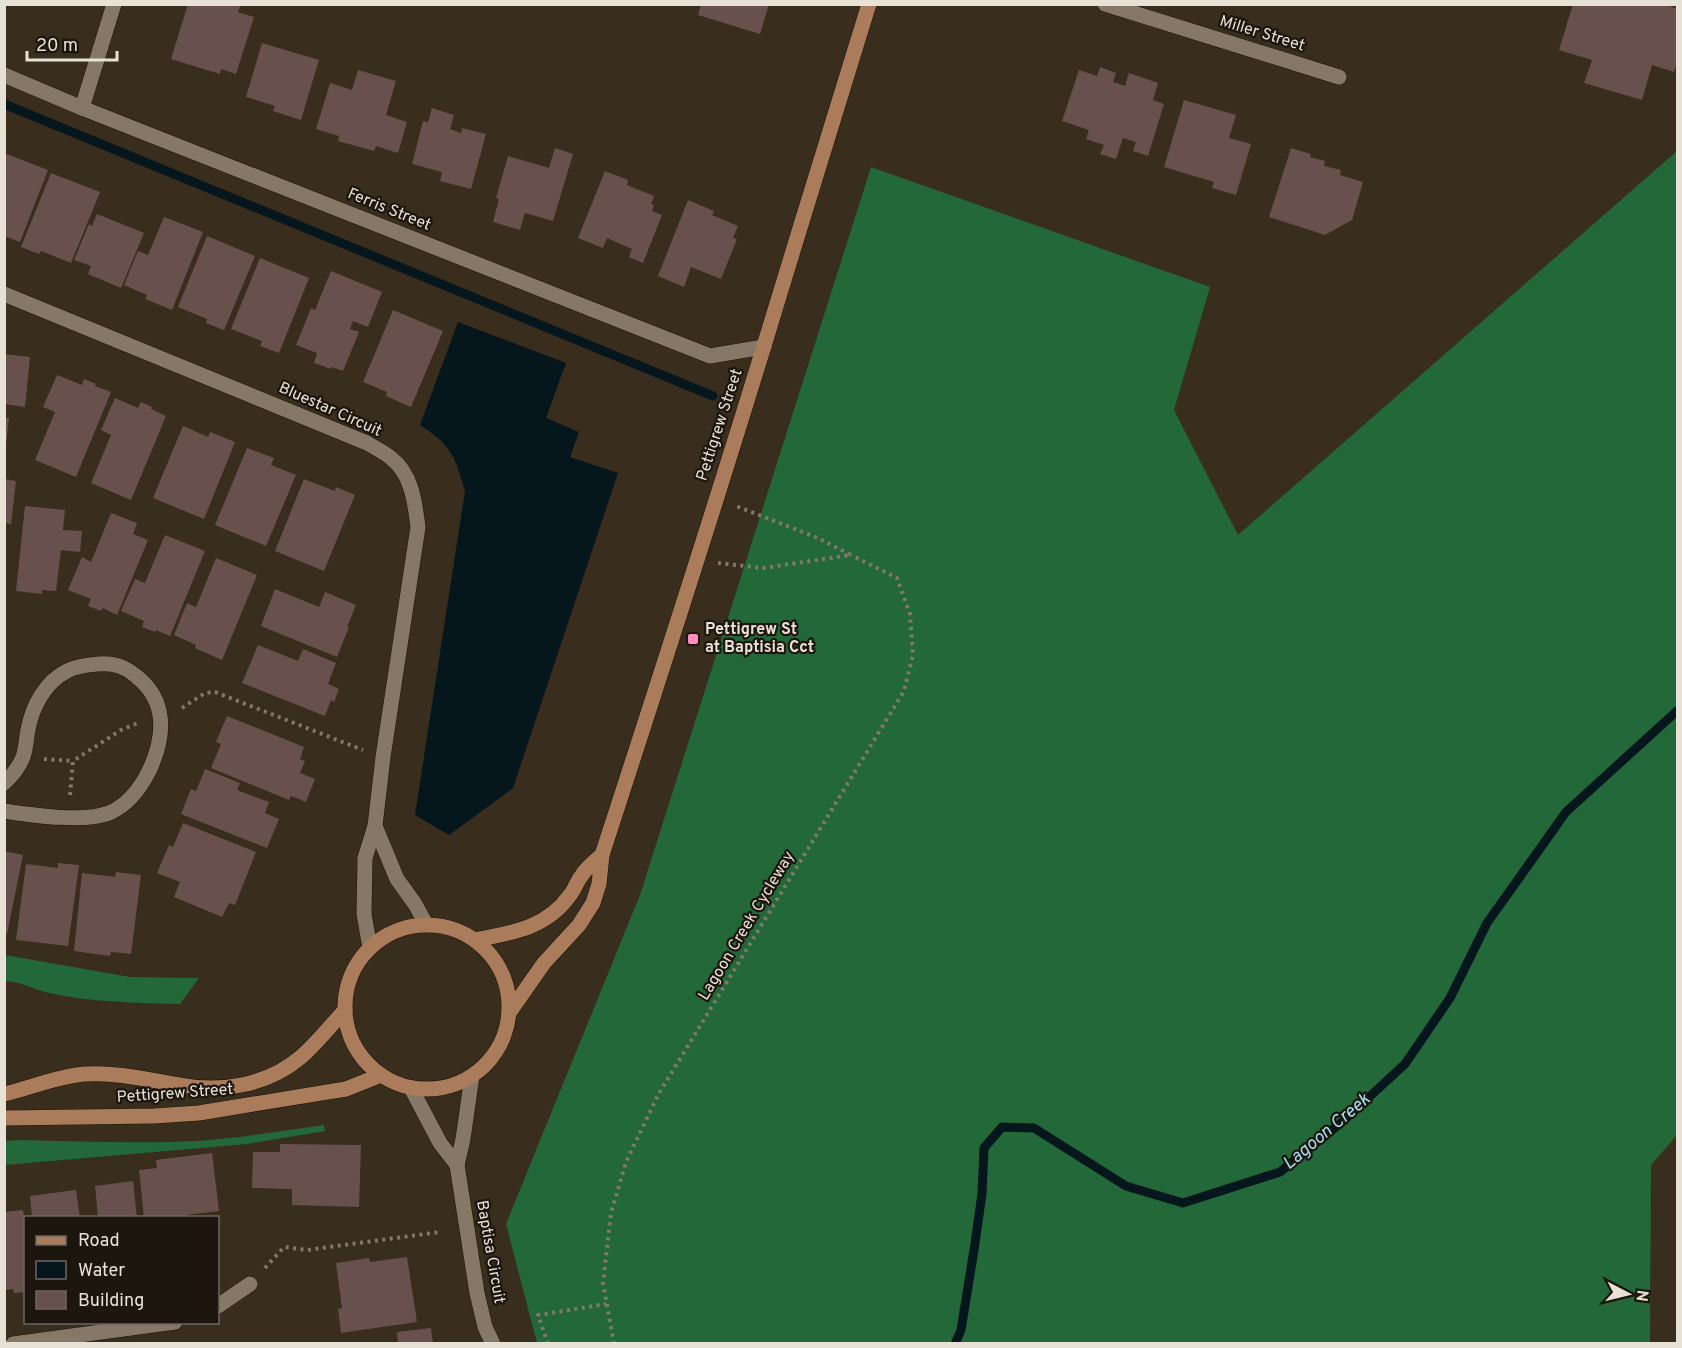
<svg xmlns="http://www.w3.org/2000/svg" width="1682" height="1348" viewBox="0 0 1682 1348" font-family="Overpass,sans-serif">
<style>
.forest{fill:#236839}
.water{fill:#05161c}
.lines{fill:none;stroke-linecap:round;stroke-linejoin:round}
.stream{stroke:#05161c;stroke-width:9}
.building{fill:#68514d}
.minor-casing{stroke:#201506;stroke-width:16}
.secondary-casing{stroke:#201506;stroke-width:16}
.path{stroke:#82796b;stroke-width:4;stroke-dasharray:3 4.5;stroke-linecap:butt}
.minor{stroke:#867866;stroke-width:15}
.secondary{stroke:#aa7c5c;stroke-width:15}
.poi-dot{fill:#fd8ebe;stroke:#1c160f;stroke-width:2}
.labels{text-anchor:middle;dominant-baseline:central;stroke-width:4.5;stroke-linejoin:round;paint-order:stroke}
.street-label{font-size:16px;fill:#e8e1d6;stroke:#1c160f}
.poi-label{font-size:16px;font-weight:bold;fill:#e8e1d6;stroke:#1c160f;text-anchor:start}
.water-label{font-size:18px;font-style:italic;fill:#a8e0f3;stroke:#1c160f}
</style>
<rect width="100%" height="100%" fill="#392d1d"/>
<g class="forest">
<polygon points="1677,151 1678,1134 1651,1165 1650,1343 537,1343 506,1224 640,895 871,167 1210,287 1174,410 1238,535"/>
<path d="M5,955L130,977L199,978L180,1004C137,1003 91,1002 49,993C34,990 21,981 5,981Z"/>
<path d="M324,1125L325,1131L247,1144L5,1165V1141L18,1140C78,1141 138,1144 197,1141C239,1138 282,1131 324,1125Z"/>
</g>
<path class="water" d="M458,322L566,363L546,418L579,432L570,457L618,473L513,788L449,835L415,815L465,491C455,456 451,445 420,425Z"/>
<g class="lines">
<g class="stream">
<polyline points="4,104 713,396"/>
<polyline points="955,1344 961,1330 974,1250 982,1194 984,1148 1002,1127 1034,1128 1126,1186 1183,1203 1280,1172 1342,1122 1405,1064 1450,998 1487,923 1566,812 1678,710"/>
</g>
</g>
<g class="building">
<polygon points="188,4 241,4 238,12 254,17 236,74 221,69 220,74 171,59"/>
<polygon points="701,4 769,4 760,34 698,15"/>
<polygon points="1573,4 1662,4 1678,9 1678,59 1674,72 1652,65 1642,100 1584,83 1592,60 1559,50"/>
<polygon points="262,43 319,60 301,120 273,111 275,106 246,97"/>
<polygon points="1100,67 1116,73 1113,82 1125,86 1129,73 1158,83 1153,100 1164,104 1148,156 1133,151 1136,142 1123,138 1116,159 1100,154 1104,145 1086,139 1089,130 1062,121 1079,70 1097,76"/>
<polygon points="358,70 396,81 386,115 407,122 398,153 376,146 374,151 338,141 339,136 316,129 330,83 352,90"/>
<polygon points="1184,100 1236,115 1229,138 1251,144 1236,195 1212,188 1214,182 1164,167"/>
<polygon points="432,108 454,115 450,129 461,133 462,128 486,134 471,189 440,181 442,172 412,164 423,121 428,122"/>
<polygon points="555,148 573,154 553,221 525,213 520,230 493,222 499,199 496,198 508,156 549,168"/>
<polygon points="1291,148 1311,154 1310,157 1325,161 1324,166 1341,170 1340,175 1363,182 1352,220 1325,235 1269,217"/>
<polygon points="4,153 48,170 20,242 4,236"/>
<polygon points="605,171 628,180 627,185 654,196 651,204 654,205 652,211 662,215 643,263 629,257 632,249 607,238 603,248 578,238"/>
<polygon points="51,173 100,192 71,263 41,251 39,254 21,247"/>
<polygon points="688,200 714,211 712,215 738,226 733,238 737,239 721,279 691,267 684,287 658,276"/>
<polygon points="97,214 144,233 121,288 88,274 91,266 74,260 89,224 92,226"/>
<polygon points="164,217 203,232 172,310 145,299 147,295 124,285 138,251 148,255"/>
<polygon points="207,236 255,256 224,330 206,323 207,319 178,307"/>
<polygon points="260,258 309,278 279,353 260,346 262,341 231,329"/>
<polygon points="331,271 382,292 368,327 353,321 350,329 359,332 343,371 332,367 331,369 314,363 317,353 296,345 311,308 315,310"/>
<polygon points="393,310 443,331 411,407 386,396 387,392 363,382"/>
<polygon points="4,354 30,357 25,407 4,404"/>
<polygon points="57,375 82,385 84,379 96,384 95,386 111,392 76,477 35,460 55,412 43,407"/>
<polygon points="115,398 138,408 141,402 152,407 151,409 166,416 131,500 91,483 111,435 101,430"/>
<polygon points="4,418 9,418 6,445 4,445"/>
<polygon points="183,426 208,437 210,432 235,442 204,519 153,498"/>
<polygon points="247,448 274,458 271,465 296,475 266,546 215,525"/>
<polygon points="5,479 16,481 11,524 5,523"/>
<polygon points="304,479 335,491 336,487 355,495 324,571 275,551"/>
<polygon points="25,506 65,510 63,530 82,531 80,552 61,550 56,591 42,590 42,594 16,591"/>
<polygon points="111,513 137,523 133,534 148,540 117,615 103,608 101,611 88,606 91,599 68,590 82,557 91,562"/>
<polygon points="165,535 205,551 170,636 156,630 155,632 142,627 144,621 121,611 135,579 145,583"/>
<polygon points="216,558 257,575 222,660 195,648 196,645 174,635 187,603 196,607"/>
<polygon points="275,589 319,607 325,592 356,605 347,627 349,627 337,657 261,626"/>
<polygon points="258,645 298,661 303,649 336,663 328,684 339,689 334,702 331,700 325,716 242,683"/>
<polygon points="227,716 304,747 300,759 305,761 300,773 315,779 306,802 291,796 289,800 211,768 221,744 216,742"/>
<polygon points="205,769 240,783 237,790 269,802 265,813 279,819 267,848 181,814 191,789 196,791"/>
<polygon points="183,823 256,852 235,905 229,903 222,917 174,897 180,882 157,873 169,845 173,847"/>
<polygon points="4,851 23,855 7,934 4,934"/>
<polygon points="58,863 79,865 68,946 16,940 26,864 58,868"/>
<polygon points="116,872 141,875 131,954 111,952 110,956 74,951 82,873 115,877"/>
<polygon points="280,1144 361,1145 359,1207 292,1205 292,1189 252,1188 253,1152 280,1152"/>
<polygon points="212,1153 219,1211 186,1215 186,1218 144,1218 139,1170 157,1168 156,1160"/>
<polygon points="133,1181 137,1218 98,1218 95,1186"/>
<polygon points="76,1190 80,1218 32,1218 30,1196"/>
<polygon points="23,1210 26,1228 26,1292 14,1293 13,1289 4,1290 4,1212"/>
<polygon points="407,1257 417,1322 341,1333 338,1309 342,1308 336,1263 369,1258 370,1262"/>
<polygon points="431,1328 433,1344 398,1344 397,1332"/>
</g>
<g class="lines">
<g class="minor-casing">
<g id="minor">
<polyline points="1105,4 1339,77"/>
<polyline points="4,75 82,108 710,356 764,347"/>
<polyline points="82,108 114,4"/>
<path d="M4,294L367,443C375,448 384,452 391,458C412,474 415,503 418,527L383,757L375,826L365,858L364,914L370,948"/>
<path d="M4,783C12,776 19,767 23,757C26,749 26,739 28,730C32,707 45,682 67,671C76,666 88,665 98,664C114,663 124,666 136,676C168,701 165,737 149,771C140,789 128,805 109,813C84,823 32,815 4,811"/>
<polyline points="375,826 397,879 415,904 426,924"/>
<polyline points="472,1076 463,1139 457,1165 477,1293 485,1327 493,1344"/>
<polyline points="411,1088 440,1143 457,1165"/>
<polyline points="218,1306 250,1284"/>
<polyline points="13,1344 175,1322"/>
</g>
</g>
<g class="secondary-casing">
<g id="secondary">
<circle cx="427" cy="1007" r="82"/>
<path d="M475,940C512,933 547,928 570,895C575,889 577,881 582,875C587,867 595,861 602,855"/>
<path d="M509,1013L544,963L579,925L593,903L599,884L602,855C657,686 712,516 764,346C799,232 833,118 869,4"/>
<path d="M4,1094C31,1088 57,1076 85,1074C117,1072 149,1080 180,1085C222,1093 268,1085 301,1057C317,1043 331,1025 345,1010"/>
<polyline points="4,1118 154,1116 199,1113 346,1089 381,1075"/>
</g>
</g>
<g class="path">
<polyline points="718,563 763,568 851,555 818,538 736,506"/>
<polyline points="182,708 205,693 215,692 363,750"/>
<polyline points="44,759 73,761"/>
<polyline points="70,795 73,761 121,730 138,723"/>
<polyline points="265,1268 284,1247 307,1250 440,1232"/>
<polyline points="548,1344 538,1315 606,1304"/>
<polyline points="614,1344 603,1283 611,1213 626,1162 658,1095 904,691 913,655 910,614 897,578 851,555"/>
</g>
<use href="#minor" class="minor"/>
<use href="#secondary" class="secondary"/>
</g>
<rect class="poi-dot" x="687" y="633" width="12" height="12" rx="3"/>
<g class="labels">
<g class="street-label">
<text transform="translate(1262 34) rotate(17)">Miller Street</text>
<text transform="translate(389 210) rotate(22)">Ferris Street</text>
<text transform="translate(330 410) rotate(24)">Bluestar Circuit</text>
<text transform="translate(720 425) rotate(-72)">Pettigrew Street</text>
<text transform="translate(747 926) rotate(-59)">Lagoon Creek Cycleway</text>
<text transform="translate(175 1094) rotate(-4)">Pettigrew Street</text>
<text transform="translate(490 1252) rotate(80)">Baptisa Circuit</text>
</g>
<g class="poi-label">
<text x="705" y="630">Pettigrew St<tspan x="705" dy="18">at Baptisia Cct</tspan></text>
</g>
<g class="water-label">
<text transform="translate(1327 1132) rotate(-40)">Lagoon Creek</text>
</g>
</g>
<rect width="1682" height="1348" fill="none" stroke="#e8e1d6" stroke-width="12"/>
<rect x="24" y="1216" width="195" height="108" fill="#1c160f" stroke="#6e675f" stroke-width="1.5"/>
<rect x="36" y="1236" width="30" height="9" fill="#aa7c5c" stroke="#6e675f" stroke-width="1.5"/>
<text x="78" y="1246" font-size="18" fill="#e8e1d6">Road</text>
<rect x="36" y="1261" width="30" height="18" fill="#05161c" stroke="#6e675f" stroke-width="1.5"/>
<text x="78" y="1276" font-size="18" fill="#e8e1d6">Water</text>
<rect x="36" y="1291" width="30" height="18" fill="#68514d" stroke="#6e675f" stroke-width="1.5"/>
<text x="78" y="1306" font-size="18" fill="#e8e1d6">Building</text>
<g transform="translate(1628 1294) rotate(97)" stroke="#1c160f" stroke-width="4.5" paint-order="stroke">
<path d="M0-4.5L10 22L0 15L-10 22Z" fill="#e8e1d6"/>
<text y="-9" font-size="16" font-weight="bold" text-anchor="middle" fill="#e8e1d6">N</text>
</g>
<path d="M27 51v9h90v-9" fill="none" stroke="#e8e1d6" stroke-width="3"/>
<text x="36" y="51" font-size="18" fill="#e8e1d6" stroke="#1c160f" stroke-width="4.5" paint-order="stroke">20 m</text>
</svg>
